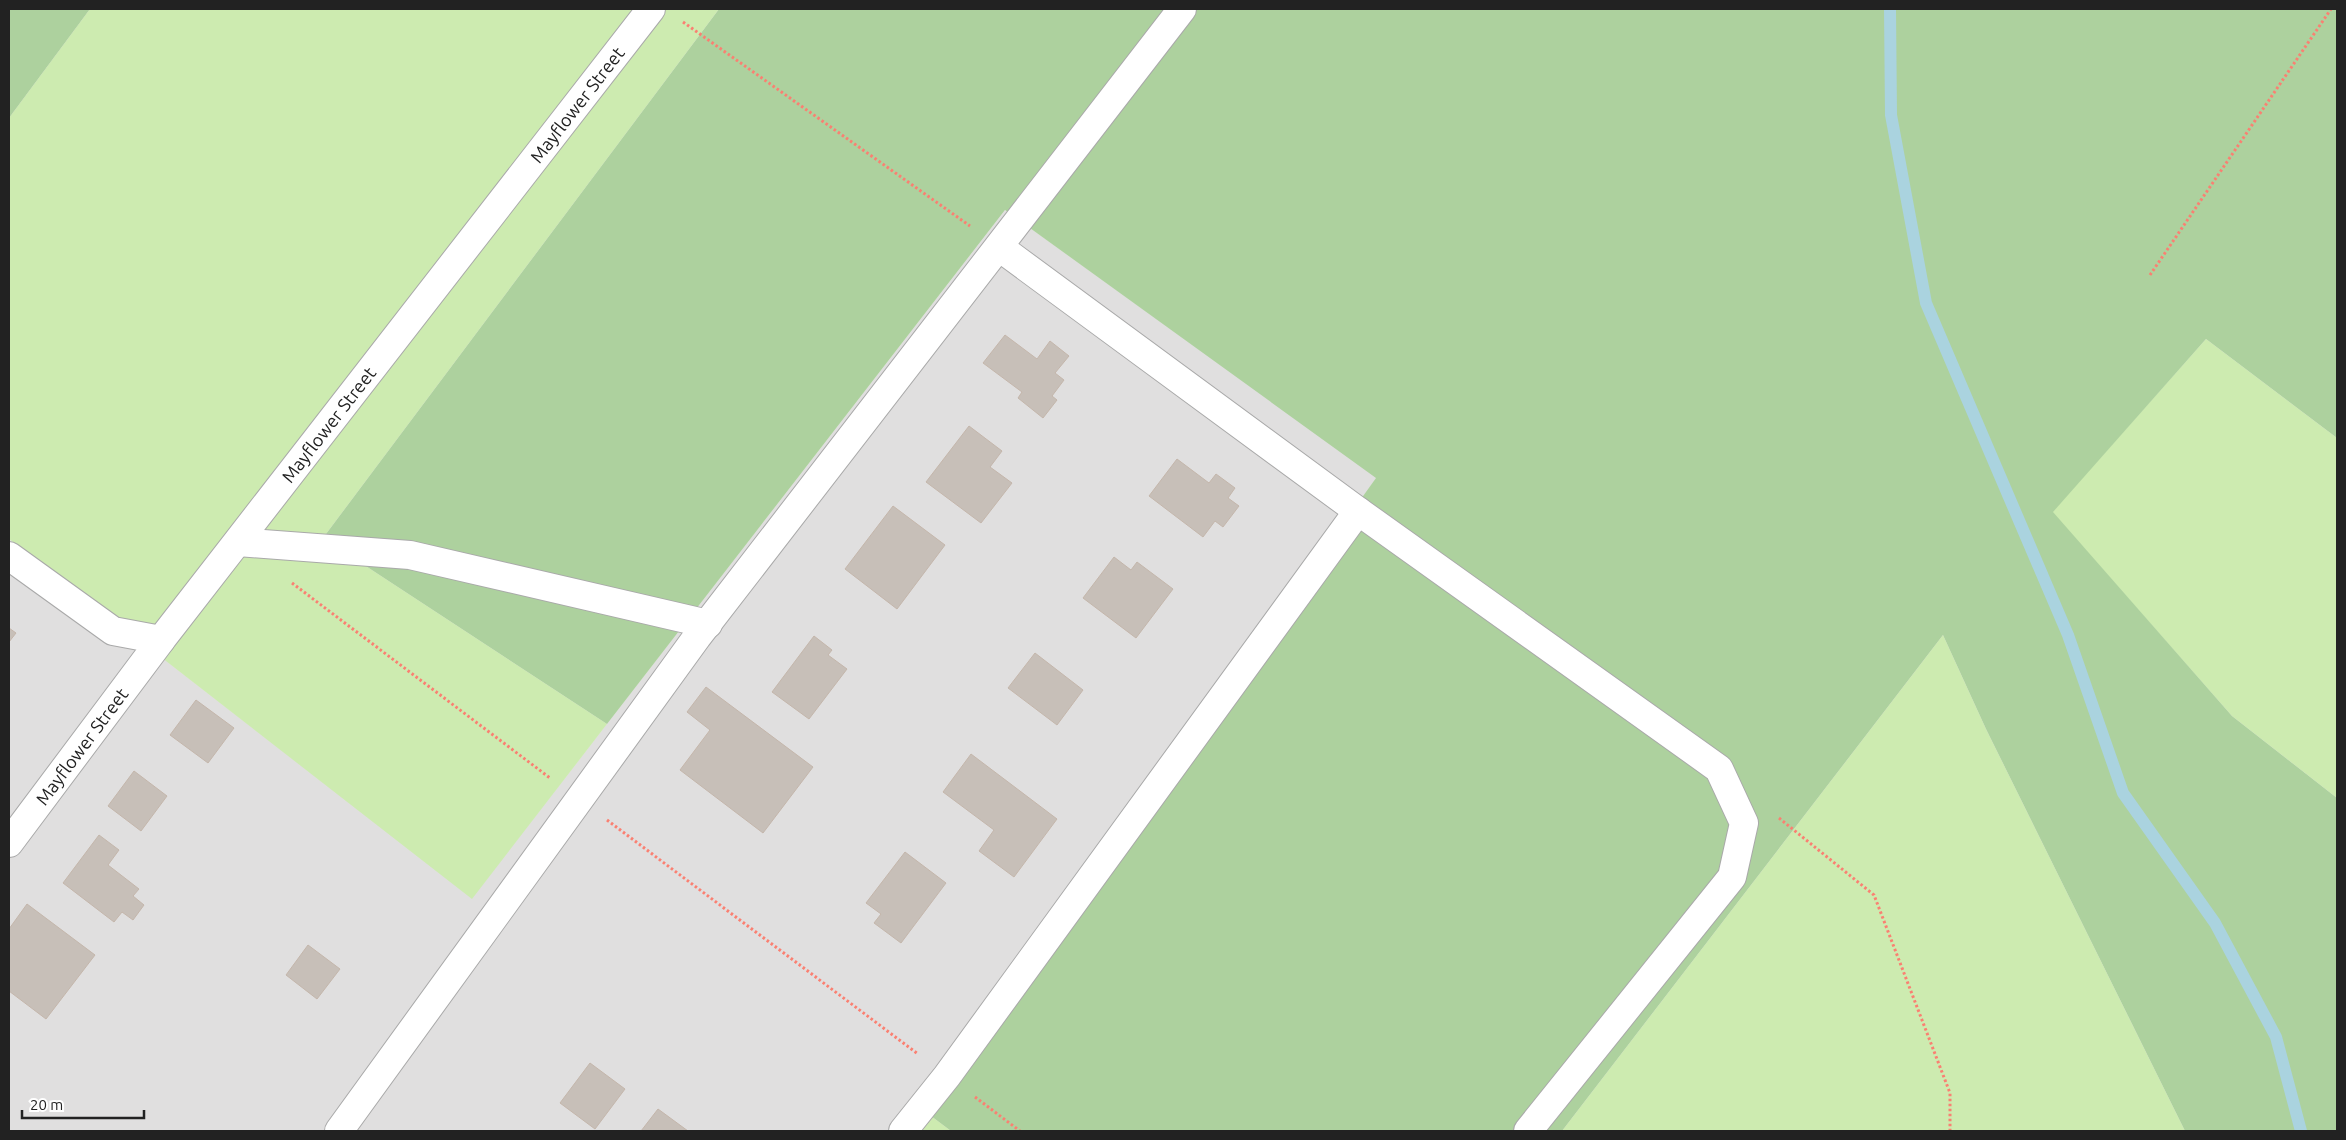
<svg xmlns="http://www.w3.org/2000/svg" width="2346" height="1140" viewBox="0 0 2346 1140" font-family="Ubuntu,sans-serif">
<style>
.residential{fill:#e0dfdf}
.grass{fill:#cdebb0}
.forest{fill:#add19e}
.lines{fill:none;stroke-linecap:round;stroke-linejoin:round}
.stream{stroke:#aad3df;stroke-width:12}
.building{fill:#c7bfb8;stroke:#c4b6ab}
.minor-casing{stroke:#a9a9a9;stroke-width:30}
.tertiary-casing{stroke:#a9a9a9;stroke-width:30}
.path{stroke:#fa8072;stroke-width:3;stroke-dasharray:2.5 2.5;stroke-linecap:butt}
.minor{stroke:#fff;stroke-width:28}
.tertiary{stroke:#fff;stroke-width:28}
.labels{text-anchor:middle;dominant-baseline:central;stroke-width:5;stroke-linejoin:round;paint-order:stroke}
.street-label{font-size:18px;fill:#222;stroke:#fff}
</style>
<rect width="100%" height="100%" fill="#f2efe9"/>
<polygon class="residential" points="1005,210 1377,477 908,1131 9,1131 9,539 472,898"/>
<g class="grass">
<polygon points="90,9 719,9 323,538 607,724 472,899 9,539 9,118"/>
<polygon points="2206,339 2337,438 2337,798 2232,716 2052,512"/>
<polygon points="1943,635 1986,729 2185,1131 1562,1131"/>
<polygon points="923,1110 951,1131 908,1131"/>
</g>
<g class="forest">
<polygon points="9,9 90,9 9,118"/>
<polygon points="719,9 2337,9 2337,438 2206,339 2053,512 2232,716 2337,798 2337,1131 2185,1131 1986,729 1943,635 1562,1131 951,1131 923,1110 1376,478 1005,210 607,724 323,538"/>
</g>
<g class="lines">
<polyline class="stream" points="1890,9 1891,115 1926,303 2068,635 2123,793 2215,923 2276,1037 2301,1131"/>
</g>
<g class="building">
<polygon points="1005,335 1037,359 1050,341 1069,356 1055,373 1064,380 1052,396 1057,400 1043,418 1018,398 1022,392 983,363"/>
<polygon points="969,426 1002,451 990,467 1012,483 981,523 926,482"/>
<polygon points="1177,459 1209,483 1216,474 1235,488 1228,498 1239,506 1223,527 1215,521 1203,537 1149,496"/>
<polygon points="893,506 945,545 897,609 845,569"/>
<polygon points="1114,557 1131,570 1137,562 1173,589 1136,638 1083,598"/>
<polygon points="9,628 16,633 9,642"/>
<polygon points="814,636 832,650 828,655 847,669 809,719 772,692"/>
<polygon points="1035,653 1083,690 1057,725 1008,688"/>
<polygon points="706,687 813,767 763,833 680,770 710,730 687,712"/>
<polygon points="196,700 234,728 208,763 170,735"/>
<polygon points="971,754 1057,819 1014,877 979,851 994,830 943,792"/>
<polygon points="134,771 167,796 141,831 108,806"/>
<polygon points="99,835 119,850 108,865 139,889 133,896 144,905 133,920 122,912 114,922 63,883"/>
<polygon points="905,852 946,883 901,943 874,923 881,914 866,903"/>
<polygon points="27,904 95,955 46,1019 9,991 9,929"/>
<polygon points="308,945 340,969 317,999 286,975"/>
<polygon points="590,1063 625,1089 595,1129 560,1103"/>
<polygon points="658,1109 688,1131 641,1131"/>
</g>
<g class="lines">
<g class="minor-casing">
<g id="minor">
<polyline points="999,247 1358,511 1719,769 1744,823 1732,877 1528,1131"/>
<polyline points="238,542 410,555 708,624"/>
<path id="s1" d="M9,843L161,640"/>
<polyline points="339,1131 697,637 1182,9"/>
<polyline points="903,1131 947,1076 1358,511"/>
</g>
</g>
<g class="tertiary-casing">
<g id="tertiary">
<path id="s2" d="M9,556L113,631L161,640L651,9"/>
</g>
</g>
<g class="path">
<polyline points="683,22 970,226"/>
<polyline points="2150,275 2331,9"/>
<polyline points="292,583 550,778"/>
<polyline points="1779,818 1874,895 1950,1093 1950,1131"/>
<polyline points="607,820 918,1054"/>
<polyline points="975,1097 1020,1131"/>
</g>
<use href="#minor" class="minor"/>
<use href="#tertiary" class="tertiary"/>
</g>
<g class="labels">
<g class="street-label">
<text stroke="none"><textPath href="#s2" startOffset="855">Mayflower Street</textPath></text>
<text stroke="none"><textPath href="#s2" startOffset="450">Mayflower Street</textPath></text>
<text stroke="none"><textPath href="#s1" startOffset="121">Mayflower Street</textPath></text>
</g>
</g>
<rect width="2346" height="1140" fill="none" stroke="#222222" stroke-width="20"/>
<path d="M22 1110v8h122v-8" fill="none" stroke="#222222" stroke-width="2.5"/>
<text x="30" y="1110" font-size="15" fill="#222222" stroke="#ffffff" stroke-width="4" paint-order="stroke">20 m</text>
</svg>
